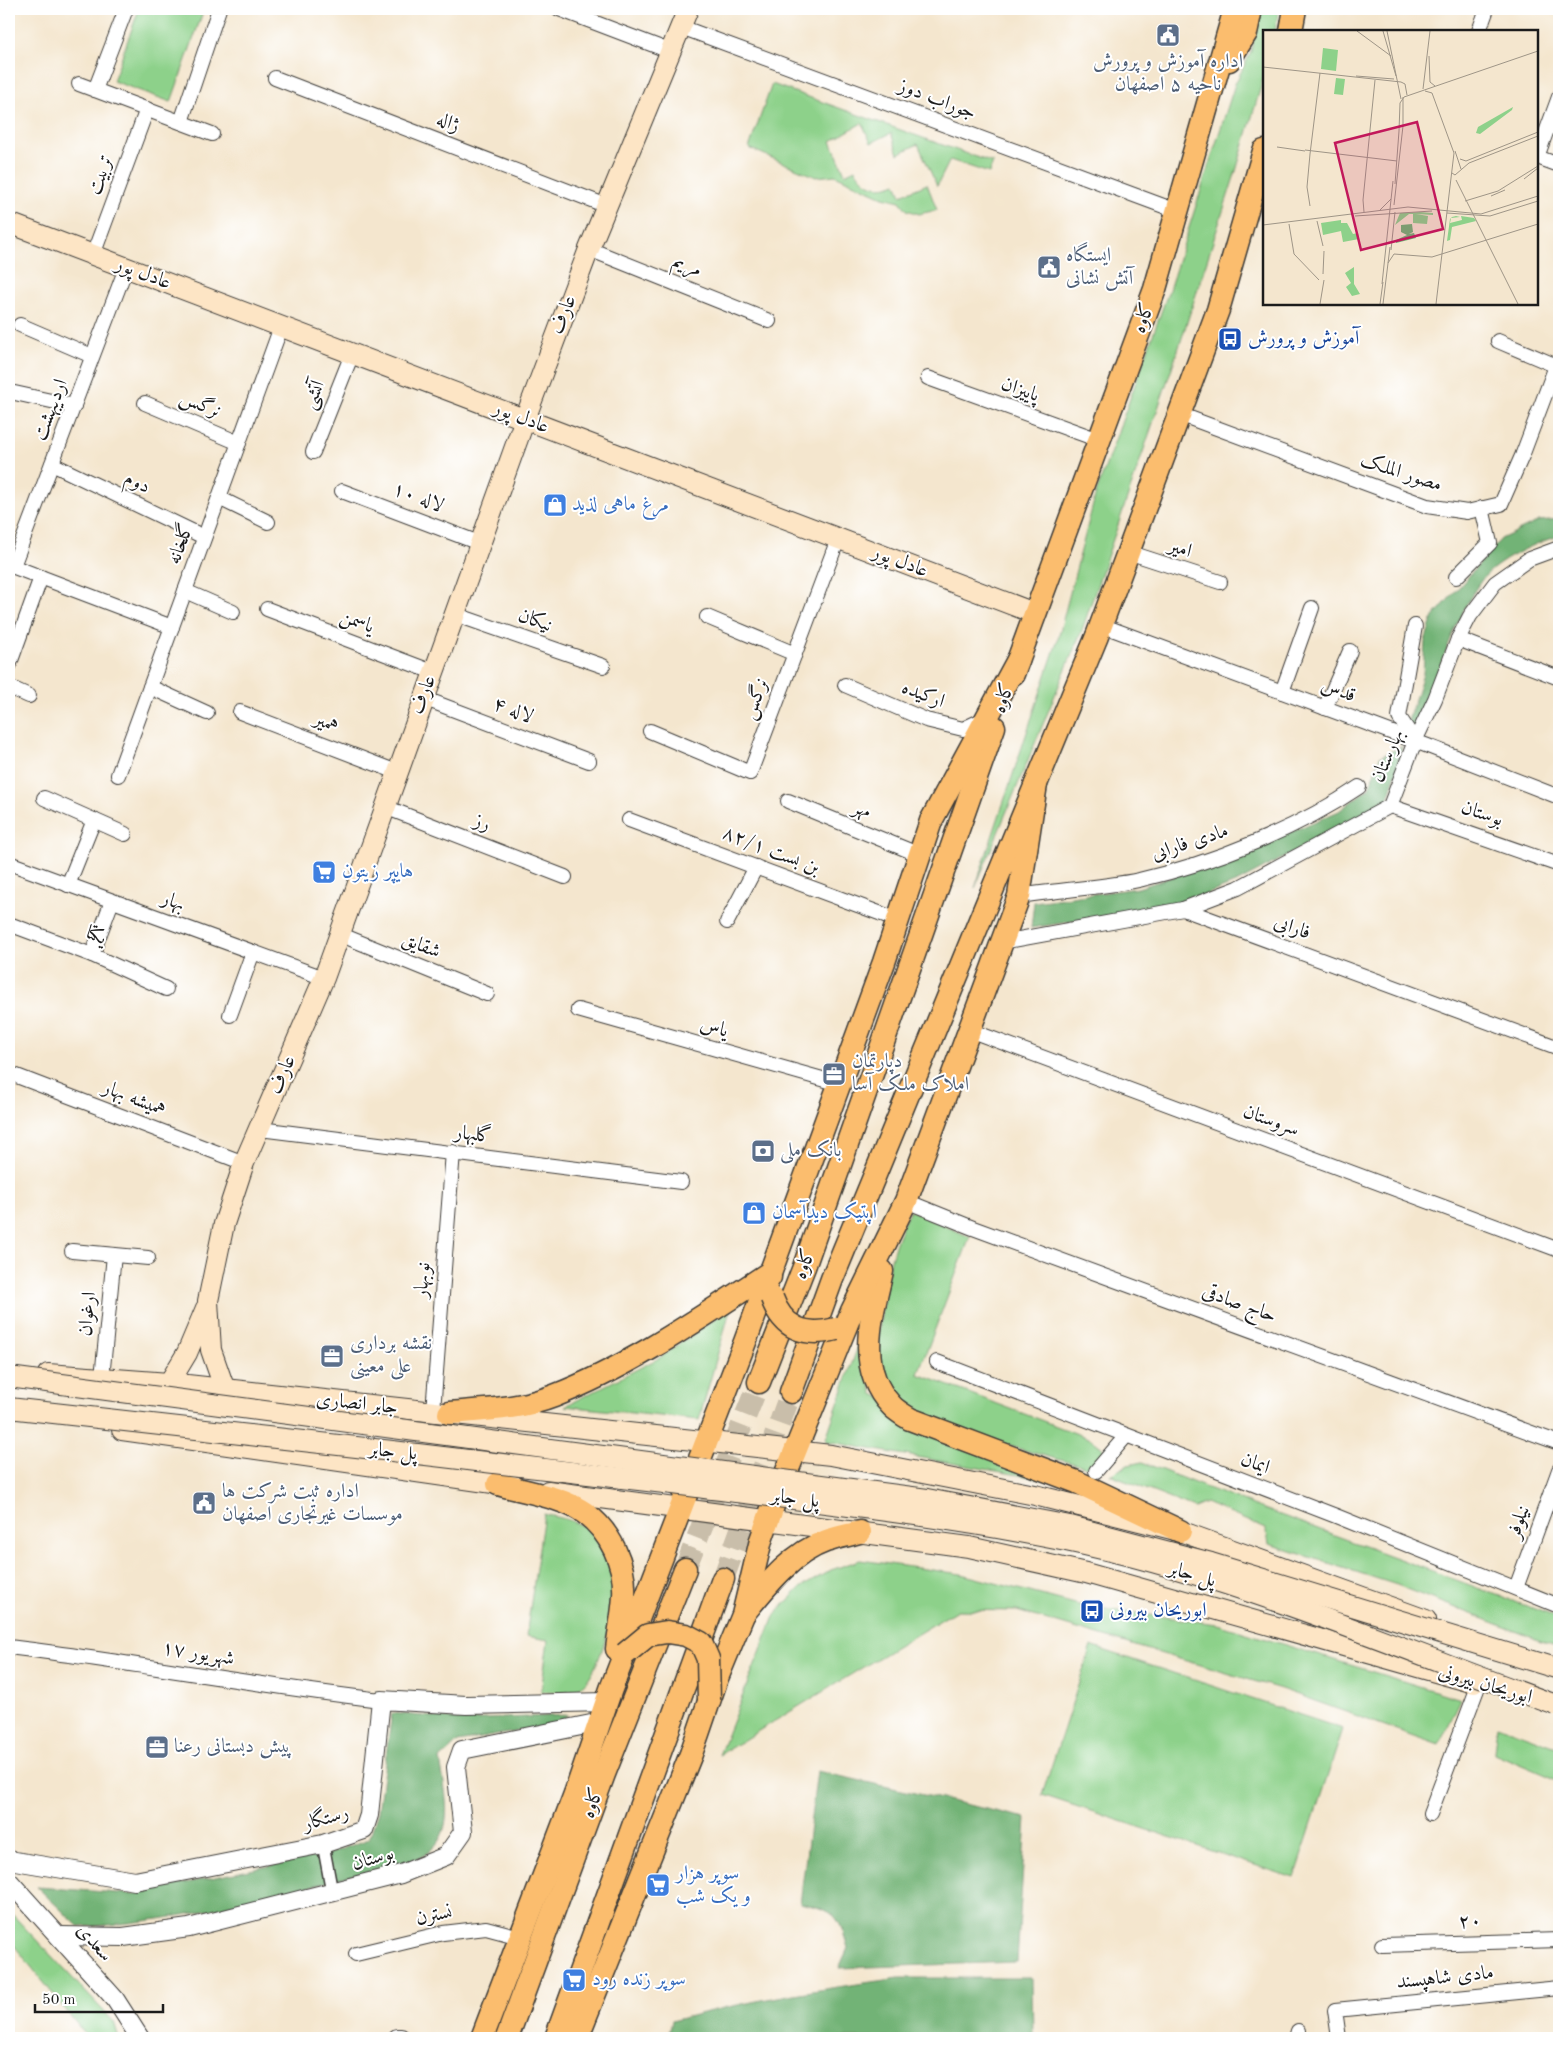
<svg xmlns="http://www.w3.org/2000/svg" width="1568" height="2047" viewBox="0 0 1568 2047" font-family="'Old Standard TT',Amiri,serif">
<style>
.green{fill:#8dd18a;stroke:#547653}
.forest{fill:#72b376;stroke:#476849}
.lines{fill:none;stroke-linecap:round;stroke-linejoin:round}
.primary-tunnel{stroke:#c9beaa;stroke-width:22;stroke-dasharray:22 11;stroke-linecap:butt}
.pedestrian-casing{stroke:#3c3a37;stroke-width:14}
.minor-casing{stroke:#3c3a37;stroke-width:16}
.tertiary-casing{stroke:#3c3a37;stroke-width:20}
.secondary-casing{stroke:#3c3a37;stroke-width:22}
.primary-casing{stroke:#3c3a37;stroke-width:25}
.pedestrian{stroke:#fff;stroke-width:11}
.minor{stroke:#fff;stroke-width:14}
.tertiary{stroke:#fff;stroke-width:18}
.secondary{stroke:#fde5c5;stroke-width:20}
.primary{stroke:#fbbd6e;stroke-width:22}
.secondary-bridge-casing{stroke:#3c3a37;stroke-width:22;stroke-linecap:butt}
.primary-bridge-casing{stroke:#3c3a37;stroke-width:25;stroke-linecap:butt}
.secondary-bridge{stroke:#fde5c5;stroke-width:20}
.primary-bridge{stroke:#fbbd6e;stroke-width:22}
.labels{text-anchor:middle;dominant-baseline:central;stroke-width:4;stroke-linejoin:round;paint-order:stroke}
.service-label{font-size:20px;fill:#4e5e75;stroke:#fff;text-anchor:start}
.street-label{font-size:20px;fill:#1c1c1c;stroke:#fff}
.transit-label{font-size:20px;fill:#164399;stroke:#fff;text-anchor:start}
.shop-label{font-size:20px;fill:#366cbe;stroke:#fff;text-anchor:start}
.inset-road{fill:none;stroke:#9e9587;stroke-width:1}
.view{fill:#c2185b;fill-opacity:0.15;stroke:#c2185b;stroke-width:2.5}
.inset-edge{fill:none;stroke:#1c1c1c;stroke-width:2.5}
</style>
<rect width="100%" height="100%" fill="#fff"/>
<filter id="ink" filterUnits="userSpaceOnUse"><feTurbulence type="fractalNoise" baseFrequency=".02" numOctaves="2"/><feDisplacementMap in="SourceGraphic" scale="10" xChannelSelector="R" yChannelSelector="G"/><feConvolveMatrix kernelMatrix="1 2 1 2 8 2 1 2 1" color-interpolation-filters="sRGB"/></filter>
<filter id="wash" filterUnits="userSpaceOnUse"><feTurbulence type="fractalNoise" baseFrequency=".0096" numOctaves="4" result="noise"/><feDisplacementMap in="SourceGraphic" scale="20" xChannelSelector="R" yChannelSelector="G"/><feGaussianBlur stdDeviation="1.12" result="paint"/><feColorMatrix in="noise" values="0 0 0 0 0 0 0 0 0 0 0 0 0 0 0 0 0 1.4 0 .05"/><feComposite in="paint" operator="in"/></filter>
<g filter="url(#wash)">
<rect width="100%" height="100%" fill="#f4e6ce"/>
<g class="green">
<polygon points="139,9 204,9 171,102 113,81"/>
<polygon points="1260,9 1279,9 1275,31 1264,31 1264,76 1236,171 1178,350 1082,630 975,888 1058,639 1096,493 1168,293 1235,84 1251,52"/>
<path d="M772,84L993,163L989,173L950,160L937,186L918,144L898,154L891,133L871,143L862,123L831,141L845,174L855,169C865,186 878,191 896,183L901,195L927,184L937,210L919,214L907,210L900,201L883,197L835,175L816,177L749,148Z"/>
<path d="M910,1210L970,1237L918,1374L1091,1439L1104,1449L1099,1463L1087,1467C1043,1455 914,1425 890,1390C873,1365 878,1332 883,1304C888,1268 893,1243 910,1210Z"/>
<polygon points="731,1307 699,1420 565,1406 661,1357"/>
<polygon points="858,1346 873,1394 1053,1481 825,1441"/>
<polygon points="1142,1462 1207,1488 1559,1618 1559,1648 1397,1585 1269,1544 1266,1529 1206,1503 1194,1508 1110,1475 1128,1465"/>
<path d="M544,1514C564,1519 584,1521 597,1539C607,1552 615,1574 615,1589C615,1611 599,1677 579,1688C571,1693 552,1691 541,1692L548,1640L526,1636Z"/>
<polygon points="860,1560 961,1574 1083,1606 1217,1624 1461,1699 1439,1745 1281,1689 1017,1611 957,1610 719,1755 775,1614 800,1588 831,1570"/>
<polygon points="1091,1646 1343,1729 1294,1878 1042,1795"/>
<polygon points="1497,1725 1559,1748 1559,1781 1494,1753"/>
<polygon points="9,1911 114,2022 119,2038 88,2038 9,1939"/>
</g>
<g class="forest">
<path d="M1559,519V536C1538,541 1493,563 1481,581C1450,625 1439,679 1416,727L1407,724L1423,674L1425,641L1433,617L1501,539L1539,521Z"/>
<polygon points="1402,746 1397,771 1386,803 1240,881 1182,904 1031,928 1034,902 1138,888 1255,850 1277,838 1339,811 1369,788 1380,757"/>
<path d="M392,1713L465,1720L568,1715L559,1724L458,1742L440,1759C444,1788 456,1826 432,1849C415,1866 380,1868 357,1874C267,1898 172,1923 79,1927L37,1887L132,1894L328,1854L369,1839L378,1812Z"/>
<path d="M817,1771L1026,1818L1017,1962L839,1968L848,1948C838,1914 836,1911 800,1903Z"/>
<path d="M899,1978H1032L1033,2038H668L672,2021C747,2000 822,1989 899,1978Z"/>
</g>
</g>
<g filter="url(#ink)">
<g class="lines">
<g class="primary-tunnel">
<polyline points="685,1569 759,1382"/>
<polyline points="723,1579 791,1392"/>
</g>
<g class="pedestrian-casing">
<polyline id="pedestrian" points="323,1844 332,1892"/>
</g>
<g class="minor-casing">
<g id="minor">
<polyline points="559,9 672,52"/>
<polyline points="681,27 1177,211"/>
<polyline points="1479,31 1487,9"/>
<polyline points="275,78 607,206"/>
<polyline points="79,84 212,134"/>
<polyline points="95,90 126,9"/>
<polyline points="1559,97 1537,157 1559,165"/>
<polyline points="181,122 219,9"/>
<polyline points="589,249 769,321"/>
<polyline points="93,255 147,109"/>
<polyline points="20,325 92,356"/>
<polyline points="1498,341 1559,367"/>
<polyline points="928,378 1099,440"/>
<polyline points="10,392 74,406"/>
<polyline points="145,403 239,443"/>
<polyline points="1179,414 1427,506 1467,512 1501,504 1522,456 1556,366"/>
<polyline points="313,452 352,354"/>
<polyline points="52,464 204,537"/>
<polyline points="342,491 479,543"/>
<polyline points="219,498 268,522"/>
<polyline points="1128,552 1220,582"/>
<polyline points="9,565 172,627"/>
<polyline points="13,566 126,268"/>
<polyline points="1456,577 1490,543 1482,508"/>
<polyline points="185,591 233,612"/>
<polyline points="267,609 433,672"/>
<polyline points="454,614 603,666"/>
<polyline points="707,617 795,654"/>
<polyline points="1101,625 1428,746 1559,797"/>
<polyline points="1415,626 1399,717 1415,741"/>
<polyline points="1458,639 1559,678"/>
<polyline points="9,666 41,577"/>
<polyline points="845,685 926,720 963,729 986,718"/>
<polyline points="9,687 29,696"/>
<polyline points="150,687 207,713"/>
<polyline points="1282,692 1312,608"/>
<polyline points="423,698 589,761"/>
<polyline points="1325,708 1350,651"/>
<polyline points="240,712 397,772"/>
<polyline points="650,731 750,773 838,539"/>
<polyline points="118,775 281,327"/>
<polyline points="44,798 125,834"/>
<polyline points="788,801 920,855"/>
<polyline points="1390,806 1559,865"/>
<polyline points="385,807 565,877"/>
<polyline points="629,820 898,920"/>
<polyline points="9,863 324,978"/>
<polyline points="68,885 94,820"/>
<path d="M1019,896C1058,890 1100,888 1139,880C1213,863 1297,829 1359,787"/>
<polyline points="1183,909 1238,888 1390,806 1415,741 1435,699 1458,639 1470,616 1495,583 1529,559 1559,548"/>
<polyline points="727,922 756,867"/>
<polyline points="9,924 92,955 166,989"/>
<polyline points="339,934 487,994"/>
<polyline points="1002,942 1183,909 1559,1048"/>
<polyline points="92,955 112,901"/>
<polyline points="578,1010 840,1084"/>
<polyline points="230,1015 253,952"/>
<polyline points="969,1030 1559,1250"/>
<polyline points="9,1073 244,1163"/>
<polyline points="260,1129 681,1182"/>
<polyline points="906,1201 973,1228 1559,1443"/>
<polyline points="72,1251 148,1258"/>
<polyline points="937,1362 1336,1516 1559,1606"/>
<polyline points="102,1378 114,1255"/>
<polyline points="433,1411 453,1152"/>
<polyline points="1096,1471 1126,1436"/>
<polyline points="1516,1588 1559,1470"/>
<path d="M9,1647C133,1662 257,1686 381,1700"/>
<polyline points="1430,1814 1479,1684"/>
<polyline points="1382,1945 1559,1940"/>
<polyline points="356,1954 443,1933 486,1928 520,1937"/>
<polyline points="1296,2038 1298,2031"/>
<polyline points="1339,2038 1335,2010 1559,1988"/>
</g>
</g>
<g class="tertiary-casing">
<g id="tertiary">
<polyline points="9,1860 135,1881 323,1844 364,1830 369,1815 381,1700 466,1705 607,1702"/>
<polyline points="9,1881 115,1999 140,2038"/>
<polyline points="60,1936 123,1937 189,1928 401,1874 446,1856 463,1832 456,1767 462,1750 601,1722"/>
<polyline points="397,2038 401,2038"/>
</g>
</g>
<g class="secondary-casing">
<g id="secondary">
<polyline points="9,223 1034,613"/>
<polyline points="48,1374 169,1383 831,1455 1035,1495 1180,1531 1426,1620"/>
<polyline points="169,1383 187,1353 206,1308"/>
<polyline points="225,1390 211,1350 208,1301 224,1224 244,1163 324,978 525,419 589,249 688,9"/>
<polyline points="122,1430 514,1486"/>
<polyline points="548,1491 969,1547 1086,1573 1474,1683"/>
</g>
</g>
<g class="primary-casing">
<g id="primary">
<polyline points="1291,31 1295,9"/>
<polyline points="1229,60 1246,33 1251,9"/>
<polyline points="1013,674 1155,289 1235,9"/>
<path d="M882,1271C872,1316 855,1367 891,1405C896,1411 904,1415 910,1419L1077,1482L1180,1531"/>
<polyline points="759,1382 804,1267 994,727"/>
<polyline points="791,1392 832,1279 1097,636 1218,310 1264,151"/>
<path d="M449,1413C484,1410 521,1409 554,1396C631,1366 700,1318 769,1273L770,1277"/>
<path d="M498,1484C525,1492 561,1496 585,1513C610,1531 626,1565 624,1596C623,1614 619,1632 617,1649"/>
<path d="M745,1612C767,1585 792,1553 826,1541C837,1537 849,1535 860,1532"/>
<polyline points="482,2038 575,1794 611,1689 745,1342 884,962 931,821 1018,660"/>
<polyline points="507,2038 604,1774 685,1569"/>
<polyline points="556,2038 723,1579"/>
<polyline points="577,2038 691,1754 717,1678 743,1615 761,1540 774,1503 852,1311 906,1201 1019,896 1036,784"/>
</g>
</g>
<use href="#pedestrian" class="pedestrian"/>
<use href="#minor" class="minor"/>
<use href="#tertiary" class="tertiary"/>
<use href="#secondary" class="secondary"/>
<use href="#primary" class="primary"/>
<g class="secondary-bridge-casing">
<g id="secondary-bridge">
<polyline points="9,1377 927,1499 1070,1526 1211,1563 1559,1669"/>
<path d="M9,1408C230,1433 452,1457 673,1484C804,1501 936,1514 1066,1541C1235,1576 1395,1647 1556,1705"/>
</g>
</g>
<g class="primary-bridge-casing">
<g id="primary-bridge">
<path d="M772,1298C783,1329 805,1337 836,1329"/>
<polyline points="625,1654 648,1635 667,1632 686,1635 701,1643 708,1659 709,1700"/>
</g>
</g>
<use href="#secondary-bridge" class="secondary-bridge"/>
<use href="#primary-bridge" class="primary-bridge"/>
</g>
</g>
<defs>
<g id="civic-square" transform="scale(1.25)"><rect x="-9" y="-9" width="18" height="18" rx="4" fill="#5c6f8a" stroke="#fff"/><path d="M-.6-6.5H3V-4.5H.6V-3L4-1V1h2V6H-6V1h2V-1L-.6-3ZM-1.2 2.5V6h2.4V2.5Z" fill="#fff"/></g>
<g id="bus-square" transform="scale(1.25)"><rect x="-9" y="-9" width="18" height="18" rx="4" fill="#1a4fb4" stroke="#fff"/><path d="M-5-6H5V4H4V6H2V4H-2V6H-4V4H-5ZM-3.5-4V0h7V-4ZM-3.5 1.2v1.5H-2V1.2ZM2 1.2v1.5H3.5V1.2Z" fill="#fff"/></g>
<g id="shop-square" transform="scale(1.25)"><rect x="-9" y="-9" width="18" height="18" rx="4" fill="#3f7fe0" stroke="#fff"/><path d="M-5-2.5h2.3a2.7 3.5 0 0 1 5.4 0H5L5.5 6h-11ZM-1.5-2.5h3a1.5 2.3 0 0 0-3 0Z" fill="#fff"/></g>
<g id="supermarket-square" transform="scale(1.25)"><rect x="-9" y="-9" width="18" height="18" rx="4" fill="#3f7fe0" stroke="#fff"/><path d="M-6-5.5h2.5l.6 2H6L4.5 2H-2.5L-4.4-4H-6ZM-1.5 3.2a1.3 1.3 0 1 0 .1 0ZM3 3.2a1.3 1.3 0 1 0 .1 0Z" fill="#fff"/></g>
<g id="office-square" transform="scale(1.25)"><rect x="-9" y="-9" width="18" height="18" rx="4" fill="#5c6f8a" stroke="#fff"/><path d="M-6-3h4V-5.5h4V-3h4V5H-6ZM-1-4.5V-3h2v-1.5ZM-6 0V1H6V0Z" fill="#fff"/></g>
<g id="bank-square" transform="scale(1.25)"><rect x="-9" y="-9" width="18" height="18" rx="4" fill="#5c6f8a" stroke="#fff"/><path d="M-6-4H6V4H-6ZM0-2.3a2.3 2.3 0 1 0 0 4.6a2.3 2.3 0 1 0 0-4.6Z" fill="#fff"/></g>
</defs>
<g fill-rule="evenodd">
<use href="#civic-square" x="1168" y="35"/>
<use href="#civic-square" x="1049" y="267"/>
<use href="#bus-square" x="1230" y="339"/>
<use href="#shop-square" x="555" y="505"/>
<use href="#supermarket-square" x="324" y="872"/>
<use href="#office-square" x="834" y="1074"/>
<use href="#bank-square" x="763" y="1151"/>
<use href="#shop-square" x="754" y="1213"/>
<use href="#office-square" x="332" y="1356"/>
<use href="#civic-square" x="204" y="1503"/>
<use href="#bus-square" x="1092" y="1611"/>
<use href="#office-square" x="157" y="1747"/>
<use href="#supermarket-square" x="658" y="1885"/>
<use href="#supermarket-square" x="574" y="1980"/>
</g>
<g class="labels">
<g class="service-label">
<text x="1168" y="62" text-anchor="middle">اداره آموزش و پرورش<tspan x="1168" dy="23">ناحیه ۵ اصفهان</tspan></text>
<text x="1066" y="256">ایستگاه<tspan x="1066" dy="23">آتش نشانی</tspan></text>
<text x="852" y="1062">دپارتمان<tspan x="852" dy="23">املاک ملک آسا</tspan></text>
<text x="780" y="1151">بانک ملی</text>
<text x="350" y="1344">نقشه برداری<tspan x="350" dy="23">علی معینی</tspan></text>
<text x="222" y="1492">اداره ثبت شرکت ها<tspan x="222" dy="23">موسسات غیرتجاری اصفهان</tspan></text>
<text x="174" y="1747">پیش دبستانی رعنا</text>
</g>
<g class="street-label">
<text transform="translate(937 100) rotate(21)">جوراب دوز</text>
<text transform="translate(448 123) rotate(21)">ژاله</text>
<text transform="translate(101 175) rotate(-70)">تربیت</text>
<text transform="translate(687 266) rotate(22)">مریم</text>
<text transform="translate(143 274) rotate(21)">عادل پور</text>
<text transform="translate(564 315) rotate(-69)">عارف</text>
<text transform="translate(1144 318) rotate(-70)">کاوه</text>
<text transform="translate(1020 390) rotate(20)">پاییزان</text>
<text transform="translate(314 395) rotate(-68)">آتشی</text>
<text transform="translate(200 405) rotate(23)">نرگس</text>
<text transform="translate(51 410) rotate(-69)">اردیبهشت</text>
<text transform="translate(521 418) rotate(21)">عادل پور</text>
<text transform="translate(1401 473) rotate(18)">مصور الملک</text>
<text transform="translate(137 483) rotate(26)">دوم</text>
<text transform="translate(418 498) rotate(21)">لاله ۱۰</text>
<text transform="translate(181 544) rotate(-70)">گلخانه</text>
<text transform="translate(1180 549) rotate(18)">امیر</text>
<text transform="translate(900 562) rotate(21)">عادل پور</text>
<text transform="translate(535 621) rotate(20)">نیکان</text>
<text transform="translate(357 622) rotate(21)">یاسمن</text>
<text transform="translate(1338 691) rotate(20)">قدس</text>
<text transform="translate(424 695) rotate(-70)">عارف</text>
<text transform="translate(923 695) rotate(21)">ارکیده</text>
<text transform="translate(1004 698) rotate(-71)">کاوه</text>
<text transform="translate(756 699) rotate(-69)">نرگس</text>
<text transform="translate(513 711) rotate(21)">لاله ۴</text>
<text transform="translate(326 723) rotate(21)">همیر</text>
<text transform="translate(1388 756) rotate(-67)">بهارستان</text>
<text transform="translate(862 810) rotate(23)">مهر</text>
<text transform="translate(1482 814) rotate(19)">بوستان</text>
<text transform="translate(482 823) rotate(21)">رز</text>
<text transform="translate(1190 843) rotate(-18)">مادی فارابی</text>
<text transform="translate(771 851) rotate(21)">بن بست ۸۲/۱</text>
<text transform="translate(173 902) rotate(20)">بهار</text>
<text transform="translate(1292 928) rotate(20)">فارابی</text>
<text transform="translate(96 936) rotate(22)">یکتا</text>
<text transform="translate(421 946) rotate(22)">شقایق</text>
<text transform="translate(714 1028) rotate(16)">یاس</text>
<text transform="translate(283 1075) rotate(-67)">عارف</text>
<text transform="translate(134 1099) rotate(21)">همیشه بهار</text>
<text transform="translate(1271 1121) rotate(20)">سروستان</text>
<text transform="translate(473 1135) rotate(7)">گلبهار</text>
<text transform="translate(805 1264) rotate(-70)">کاوه</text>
<text transform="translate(423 1280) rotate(-85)">نوبهار</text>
<text transform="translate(1239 1304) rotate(20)">حاج صادقی</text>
<text transform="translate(88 1314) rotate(-84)">ارغوان</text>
<text transform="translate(357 1404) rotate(6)">جابر انصاری</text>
<text transform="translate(393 1452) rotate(6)">پل جابر</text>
<text transform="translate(1255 1464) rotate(21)">ایمان</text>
<text transform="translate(795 1499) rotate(7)">پل جابر</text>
<text transform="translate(1519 1522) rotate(-70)">نیلوفر</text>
<text transform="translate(1192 1575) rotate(16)">پل جابر</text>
<text transform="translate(198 1654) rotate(9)">۱۷ شهریور</text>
<text transform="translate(1485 1685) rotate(16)">ابوریحان بیرونی</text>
<text transform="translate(593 1803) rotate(-70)">کاوه</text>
<text transform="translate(326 1819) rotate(-16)">رستگار</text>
<text transform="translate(373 1859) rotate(-16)">بوستان</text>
<text transform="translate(434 1916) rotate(-11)">نسترن</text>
<text transform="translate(1470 1922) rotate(-2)">۲۰</text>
<text transform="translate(94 1943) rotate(49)">سعدی</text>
<text transform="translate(1445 1978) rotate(-6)">مادی شاهپسند</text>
</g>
<g class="transit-label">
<text x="1248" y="339">آموزش و پرورش</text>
<text x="1110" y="1611">ابوریحان بیرونی</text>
</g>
<g class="shop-label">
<text x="572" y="505">مرغ ماهی لذید</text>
<text x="342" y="872">هایپر زیتون</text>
<text x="772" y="1213">اپتیک دیدآسمان</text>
<text x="676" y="1874">سوپر هزار<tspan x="676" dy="23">و یک شب</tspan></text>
<text x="592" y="1980">سوپر زنده رود</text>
</g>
</g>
<g transform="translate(1263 30)">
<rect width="275" height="275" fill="#f4e6ce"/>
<path d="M60,18L75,20L73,41L58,39ZM73,48L82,49L80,65L71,64ZM250,77L249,80L217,104L213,103L215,97ZM137,183L157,182L170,183V185L153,184L165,186L164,194L150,193V184H146L132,195ZM193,186L197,187L188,188L187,193L199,190L198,186L211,188L213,191L189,197L187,210L184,211L187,189L189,187ZM78,190V193H84L90,204L95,203L96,209L80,212L78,201L60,205L58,193ZM91,237V254L97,264L89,266L83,257L88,253L82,243Z" fill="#8dd18a"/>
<path d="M149,194L150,202L146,204L151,203L153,208L133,213V210L144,205L138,202V195Z" fill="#72b376"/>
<path class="inset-road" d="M94,1L128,26M120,1L133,46M124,1L138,69M166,26L167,52L172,56M0,37L138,52L142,54L144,65M93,46L131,49M160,59L167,1M162,61L169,63L191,123L173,274M140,95V67M136,101L137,73L141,67L275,21M14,117L42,121M42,120L134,131M192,121L198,139M47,124L57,43M47,124L44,157L47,176M197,129L203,131L275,102M189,143L192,145L206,133L275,106M261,149L275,138M193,150L255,274M132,154L136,101M228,166L242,160M202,171L235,161L275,136M131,175L140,96M117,180L128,169M101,182L100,170L112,50M184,183L227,186L275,171M92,186L169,181M54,191L60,216M26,194L31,224L56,250M0,195L145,177L218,184L275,166M128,220L132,182M125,233L131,224L169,227L275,194M60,244L61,221M119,254L130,151M57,274L61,250M117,274L120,252M120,274L127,217"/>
<path class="view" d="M154,92L180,199L98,220L72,113Z"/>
<rect width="275" height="275" class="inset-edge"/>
</g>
<rect width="1568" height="2047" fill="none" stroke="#fff" stroke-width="30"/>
<path d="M35 2004v8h128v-8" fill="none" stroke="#1c1c1c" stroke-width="2.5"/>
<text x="42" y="2004" font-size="15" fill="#1c1c1c" stroke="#ffffff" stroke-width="4" paint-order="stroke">50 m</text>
</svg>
